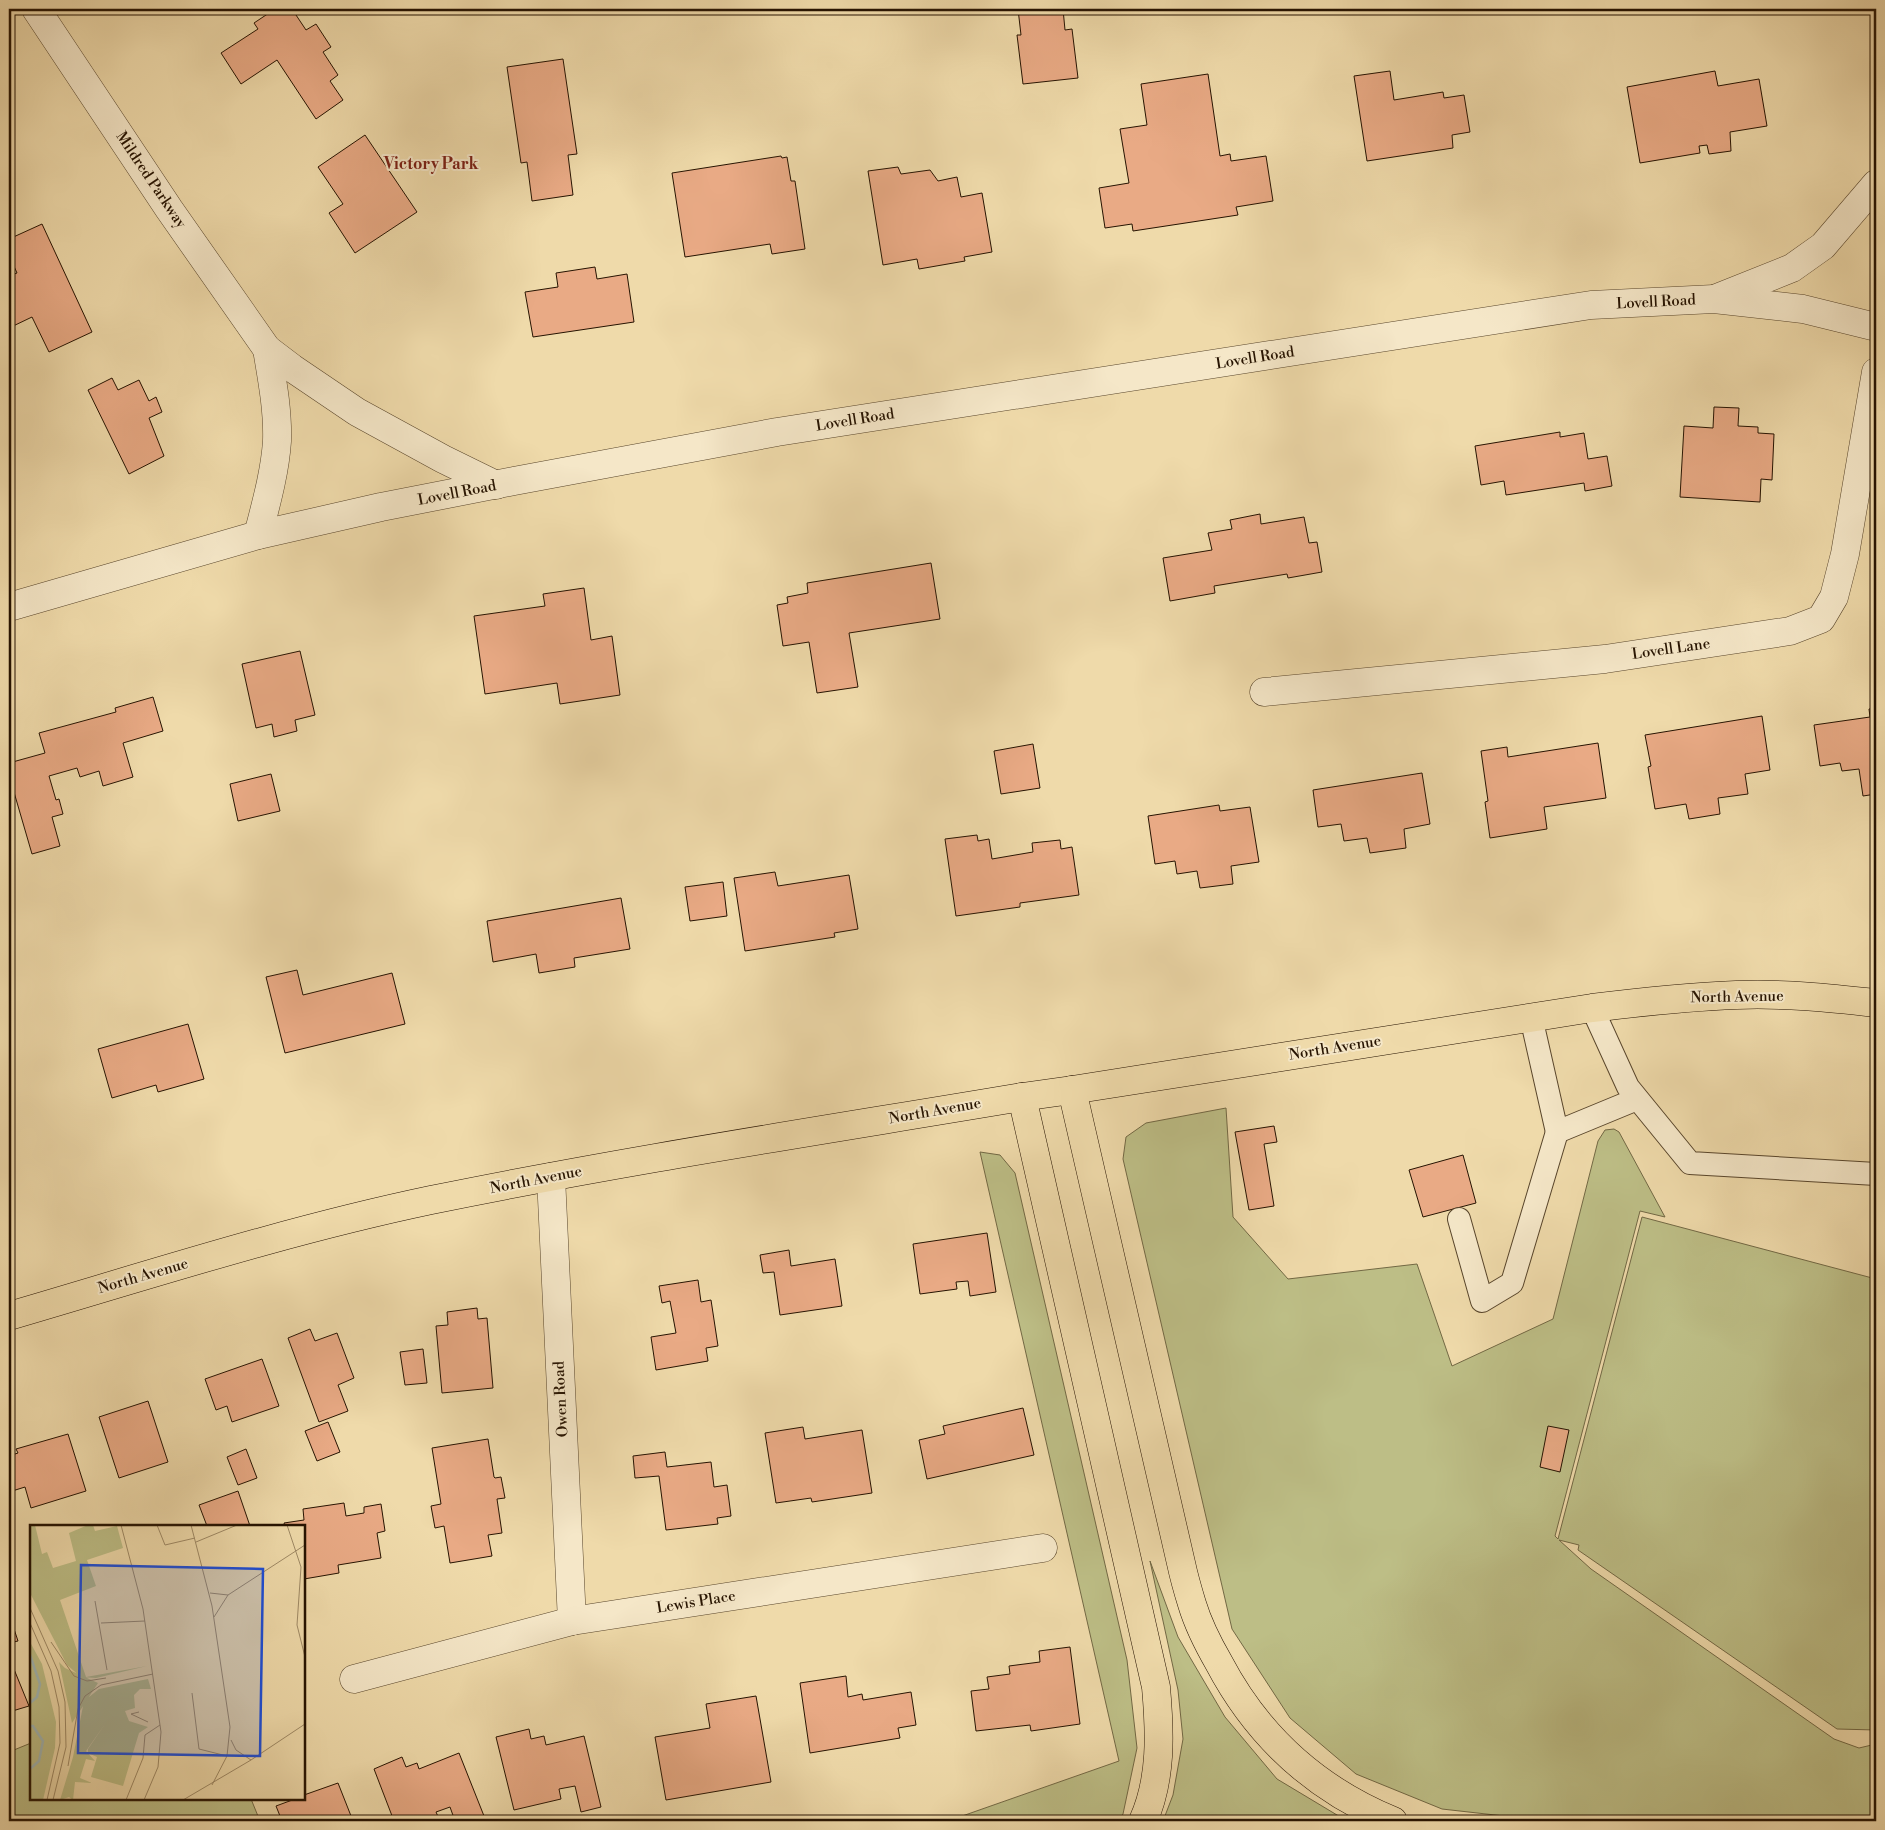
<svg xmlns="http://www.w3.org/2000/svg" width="1885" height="1830" viewBox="0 0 1885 1830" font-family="'Libre Bodoni',serif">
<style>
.green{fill:#bdbe86;stroke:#726844}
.building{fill:#e9aa85;stroke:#261301}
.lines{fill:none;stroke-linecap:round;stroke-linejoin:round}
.service-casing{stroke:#58452b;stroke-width:24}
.minor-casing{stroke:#58452b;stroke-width:29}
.primary-casing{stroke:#261301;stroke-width:29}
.motorway-casing{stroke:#261301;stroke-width:29}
.service{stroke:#f5e7c8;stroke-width:22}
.minor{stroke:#f5e7c8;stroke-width:28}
.primary{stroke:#efdaaa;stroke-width:28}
.motorway{stroke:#efdaaa;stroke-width:28}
.labels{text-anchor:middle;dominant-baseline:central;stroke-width:4;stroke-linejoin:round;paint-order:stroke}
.street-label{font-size:15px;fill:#261301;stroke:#f5e7c8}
.neighbourhood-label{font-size:16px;font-weight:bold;fill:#7a1f14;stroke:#f5e7c8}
.inset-river{fill:none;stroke:#a0b7b5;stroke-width:2.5}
.inset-road{fill:none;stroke:#9f8a66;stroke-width:1}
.view{fill:#1d4ed8;fill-opacity:0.15;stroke:#1d4ed8;stroke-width:2.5}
.inset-edge{fill:none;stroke:#261301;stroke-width:2.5}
</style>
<rect width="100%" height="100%" fill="#efdaaa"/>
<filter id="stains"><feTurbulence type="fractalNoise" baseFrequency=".004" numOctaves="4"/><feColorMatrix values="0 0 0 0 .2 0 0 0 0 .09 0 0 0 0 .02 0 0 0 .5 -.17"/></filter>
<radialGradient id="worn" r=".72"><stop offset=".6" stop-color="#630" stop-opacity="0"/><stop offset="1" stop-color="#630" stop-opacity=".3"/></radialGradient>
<g class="green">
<polygon points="1226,1108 1233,1217 1288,1279 1417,1264 1452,1366 1553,1319 1598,1141 1605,1130 1614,1129 1619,1132 1665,1217 1640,1211 1555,1536 1558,1539 1642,1217 1876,1279 1876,1730 1837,1729 1578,1550 1579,1545 1559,1540 1591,1569 1834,1739 1859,1748 1876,1744 1876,1821 1548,1821 1442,1809 1356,1774 1290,1718 1232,1629 1123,1159 1126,1137 1146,1123"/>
<polygon points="980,1152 1000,1155 1015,1173 1127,1660 1137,1748 1123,1814 1119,1821 948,1821 1119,1761"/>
<polygon points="1150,1561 1178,1637 1225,1717 1277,1779 1347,1821 1163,1821 1173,1795 1183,1739 1178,1690"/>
<polygon points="31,1743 31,1799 251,1799 260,1821 9,1821 9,1752"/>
</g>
<g class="building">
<polygon points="275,9 292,9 306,30 316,24 331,47 323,52 338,75 330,81 343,100 316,119 277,60 241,84 221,53 258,29 254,23"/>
<polygon points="1018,9 1063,9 1065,30 1072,29 1078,78 1023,84 1017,35 1021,35"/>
<polygon points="563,59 577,154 568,155 573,195 532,201 527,162 521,163 507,67"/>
<polygon points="1390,71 1394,100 1443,92 1444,98 1464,95 1470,132 1452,135 1453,148 1367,161 1354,76"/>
<polygon points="1715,71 1718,86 1759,79 1767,126 1730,132 1731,151 1709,154 1707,145 1699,146 1700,153 1640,163 1627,87"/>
<polygon points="1208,74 1220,156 1230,154 1231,161 1266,156 1273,201 1236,207 1238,215 1133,231 1132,224 1105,228 1099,188 1129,183 1120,129 1147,125 1141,84"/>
<polygon points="365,135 417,212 355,253 329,213 343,204 318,167"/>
<polygon points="781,156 782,158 787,157 791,181 795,181 805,249 772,254 770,244 685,257 672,173"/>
<polygon points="898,167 901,174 930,170 938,181 957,177 961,197 982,193 992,252 964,257 965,261 919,269 917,259 883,265 868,171"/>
<polygon points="42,224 92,332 49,352 32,317 9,328 9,276 17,273 9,255 9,239"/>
<polygon points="595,267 597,279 627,274 634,322 533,337 525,292 558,287 556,273"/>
<polygon points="112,378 118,390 139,380 149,401 156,397 162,412 149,418 164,456 129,474 88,390"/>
<polygon points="1714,407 1739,408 1738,426 1758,427 1758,433 1774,434 1772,480 1761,479 1760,502 1680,497 1684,426 1713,428"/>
<polygon points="1560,432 1560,437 1584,433 1588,459 1607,456 1612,486 1585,491 1584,483 1506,495 1504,481 1481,485 1475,446"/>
<polygon points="1260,514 1261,524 1304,517 1309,543 1317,542 1322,572 1288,578 1287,574 1214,586 1215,593 1170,601 1163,558 1212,550 1208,533 1232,529 1230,520"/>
<polygon points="931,563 940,619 849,633 858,687 817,693 809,642 783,646 777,605 788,603 787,597 808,593 807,583"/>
<polygon points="584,588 591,640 612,636 620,695 560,704 557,683 485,694 474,616 545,606 543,594"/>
<polygon points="300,651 315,715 295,720 297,731 274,737 272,724 256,728 242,664"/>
<polygon points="153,697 163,731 123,743 133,777 103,786 99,771 80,777 77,768 49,776 56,800 59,799 63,814 52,817 60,846 32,854 9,775 9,763 45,753 39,733 116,712 115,708"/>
<polygon points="1876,708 1876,794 1863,796 1859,769 1842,771 1840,763 1820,766 1814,725 1870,717 1869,709"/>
<polygon points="1762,716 1770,770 1745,774 1748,794 1718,798 1720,814 1689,819 1686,804 1655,809 1648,767 1651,766 1645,735"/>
<polygon points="1598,743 1606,798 1544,807 1547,829 1490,838 1485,802 1488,801 1481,751 1507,747 1508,757"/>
<polygon points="1033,744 1040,788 1001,794 994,751"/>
<polygon points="1422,773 1430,824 1404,829 1406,848 1370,853 1367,838 1344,841 1341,824 1318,827 1313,790"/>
<polygon points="271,774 280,811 238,821 230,784"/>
<polygon points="1219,805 1220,811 1250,807 1259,862 1231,866 1233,884 1200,888 1197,871 1177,874 1175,861 1155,864 1148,816"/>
<polygon points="977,835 978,841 989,839 992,859 1033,852 1032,843 1060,840 1061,849 1072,847 1079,895 1020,903 1020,907 956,916 945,839"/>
<polygon points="775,872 778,886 849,875 858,929 834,933 835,937 745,951 734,878"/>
<polygon points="723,882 727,916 690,921 685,887"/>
<polygon points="621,898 630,949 574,958 575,967 539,973 536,954 493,962 487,921"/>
<polygon points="297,970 303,995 392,973 405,1024 285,1053 266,977"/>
<polygon points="188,1024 204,1079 158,1092 156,1085 112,1098 98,1049"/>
<polygon points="1274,1126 1277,1142 1264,1144 1274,1206 1249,1210 1235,1132"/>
<polygon points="1463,1155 1476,1203 1423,1217 1409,1170"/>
<polygon points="987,1233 996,1292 970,1296 968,1281 956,1282 957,1289 920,1294 913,1244"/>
<polygon points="789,1250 791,1266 835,1259 842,1306 780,1315 774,1272 763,1273 760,1255"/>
<polygon points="698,1280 701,1302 711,1300 718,1346 706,1348 708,1361 656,1370 651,1337 676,1333 670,1301 662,1303 659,1286"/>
<polygon points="477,1308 478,1319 487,1318 493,1388 442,1393 436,1326 448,1325 447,1312"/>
<polygon points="310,1329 315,1341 337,1333 354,1378 338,1385 348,1411 319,1422 288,1338"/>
<polygon points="423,1349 427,1383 405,1385 400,1352"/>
<polygon points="262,1359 279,1406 232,1422 227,1406 216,1410 205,1379"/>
<polygon points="148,1401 168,1462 119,1478 99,1417"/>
<polygon points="1023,1408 1034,1455 927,1479 919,1440 945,1434 943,1426"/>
<polygon points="328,1422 340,1452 317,1461 305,1431"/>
<polygon points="1548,1426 1569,1430 1560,1472 1540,1467"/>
<polygon points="803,1427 805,1439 862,1430 872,1493 812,1502 811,1498 776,1503 765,1433"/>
<polygon points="68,1434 86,1491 31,1508 25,1487 9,1492 9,1456 18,1453 16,1449"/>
<polygon points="488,1439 494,1477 495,1478 501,1477 505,1498 497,1499 502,1533 488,1535 492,1556 450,1563 444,1526 435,1528 431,1506 441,1504 432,1448"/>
<polygon points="246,1449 257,1478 238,1485 227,1457"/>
<polygon points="665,1452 667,1467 711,1462 714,1487 727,1485 731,1516 717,1518 718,1524 666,1530 659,1476 635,1478 633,1456"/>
<polygon points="238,1491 250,1526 207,1526 199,1505"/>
<polygon points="344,1503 346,1516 364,1513 364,1507 381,1504 385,1531 377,1533 381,1558 338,1565 339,1573 304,1579 304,1526 285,1526 284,1523 304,1520 303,1509"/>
<polygon points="9,1614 18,1641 9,1643"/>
<polygon points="1070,1647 1080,1724 1031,1731 1030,1725 976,1731 971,1691 989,1689 987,1677 1010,1674 1009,1666 1040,1662 1039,1651"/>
<polygon points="9,1657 29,1706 9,1712"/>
<polygon points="846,1676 848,1697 862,1694 863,1700 911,1692 916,1725 898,1728 900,1738 810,1753 800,1683"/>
<polygon points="756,1696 771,1782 666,1800 655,1737 710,1728 706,1704"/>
<polygon points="529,1729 531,1739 544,1736 546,1745 584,1736 601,1807 581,1812 575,1786 559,1789 561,1799 514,1810 496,1737"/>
<polygon points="459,1753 486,1821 455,1821 450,1807 436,1812 440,1821 394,1821 374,1769 402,1757 406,1767 417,1763 419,1769"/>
<polygon points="338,1783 353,1821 282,1821 276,1806 295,1799 304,1799 304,1795"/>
</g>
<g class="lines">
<g class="service-casing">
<g id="service">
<polyline points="1592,1008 1628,1087 1690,1163 1876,1174"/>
<polyline points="1531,1017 1557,1132 1637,1099"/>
<polyline points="1459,1219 1482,1301 1512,1283 1557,1132"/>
</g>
</g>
<g class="minor-casing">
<g id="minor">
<polyline points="36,9 169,209 267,349 292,368 357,412 443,459 496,485"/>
<polyline points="1717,298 1792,268 1823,246 1876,184"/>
<path d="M258,535C266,504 275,472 277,441C278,410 272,379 267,349"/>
<polyline points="9,607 258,535 381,507 514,481 777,432 1591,305 1714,299 1803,309 1876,327"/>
<polyline points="1264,692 1605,659 1790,631 1821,619 1834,597 1845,554 1876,372"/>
<polyline points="551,1177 572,1621"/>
<polyline points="354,1679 572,1621 1043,1548"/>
</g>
</g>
<g class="primary-casing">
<path id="primary" d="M9,1316C149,1275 288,1230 431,1200C627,1160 825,1130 1022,1097L1072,1090L1592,1008C1640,1002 1688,997 1736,995C1783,993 1830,998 1876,1003"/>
</g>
<g class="motorway-casing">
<g id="motorway">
<path d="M1072,1090L1181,1563C1184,1577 1188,1591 1192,1604C1198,1624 1208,1644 1219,1663C1258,1737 1315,1789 1393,1821"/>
<path d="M1022,1097L1156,1687C1160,1732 1162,1779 1143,1821"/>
</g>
</g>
<use href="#service" class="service"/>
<use href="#minor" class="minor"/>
<use href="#primary" class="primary"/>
<use href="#motorway" class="motorway"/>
</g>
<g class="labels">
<g class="street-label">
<text transform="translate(151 180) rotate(56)">Mildred Parkway</text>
<text transform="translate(1656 302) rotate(-3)">Lovell Road</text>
<text transform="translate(1255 358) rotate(-9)">Lovell Road</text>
<text transform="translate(855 420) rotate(-9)">Lovell Road</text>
<text transform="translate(457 493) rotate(-11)">Lovell Road</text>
<text transform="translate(1671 649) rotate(-8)">Lovell Lane</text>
<text transform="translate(1737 997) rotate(-1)">North Avenue</text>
<text transform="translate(1335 1048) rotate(-9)">North Avenue</text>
<text transform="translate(935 1111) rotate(-10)">North Avenue</text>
<text transform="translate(536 1180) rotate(-11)">North Avenue</text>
<text transform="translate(143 1276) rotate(-16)">North Avenue</text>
<text transform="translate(561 1399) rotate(-93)">Owen Road</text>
<text transform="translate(696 1602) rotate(-9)">Lewis Place</text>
</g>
<g class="neighbourhood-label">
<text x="431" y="164">Victory Park</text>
</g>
</g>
<g transform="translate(30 1525)">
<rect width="275" height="275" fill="#efdaaa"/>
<path d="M0,0H5L12,29L17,27L23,43L46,36L39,8L58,0H63L65,6L87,1L93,23L57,35L66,61L30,75L56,152L117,141L66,153L51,152L37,140L0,68ZM0,117L12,139L26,197L25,223L13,275H0ZM29,137L35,143L68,158L42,198ZM118,154L121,164H110L104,170L105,183L95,186L99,196L118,202L109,208L93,261L61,252L67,232L58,228V224L75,199L56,226L65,236L56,234L50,253L62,258L45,257L43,275L39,272L30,275L43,232L54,176L69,164Z" fill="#bdbe86"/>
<path class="inset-river" d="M0,130L10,159L7,172L0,178M0,201H3L13,216L9,236L0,244"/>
<path class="inset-road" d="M91,0L113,84L131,207L128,242L114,275M127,0L135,20L165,13M161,0L182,81L200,202L197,231L182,260M257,0L271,42L267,100L275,132M166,17L207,0M180,68L198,70M65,76L77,145M0,83L28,146L35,177L36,222L23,275M184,92L198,70L275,20M0,98L21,146L29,182L30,218L17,275M71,98L115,96M21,117L44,151L57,156L76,153M162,168L169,224L197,231M109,187L101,189L118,197M201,215L206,225L221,235M38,241L48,184L55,171L71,160L123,149M96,275L113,233L115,210L130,200M153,275L221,235L275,199"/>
<path class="view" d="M51,40L233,44L230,231L48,228Z"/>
<rect width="275" height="275" class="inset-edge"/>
</g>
<rect width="1885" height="1830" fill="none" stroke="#efdaaa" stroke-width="30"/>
<rect x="10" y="10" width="1865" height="1810" fill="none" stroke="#261301" stroke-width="2.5"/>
<rect x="15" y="15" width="1855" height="1800" fill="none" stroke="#261301"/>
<rect width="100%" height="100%" filter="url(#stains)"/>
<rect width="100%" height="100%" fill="url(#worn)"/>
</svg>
